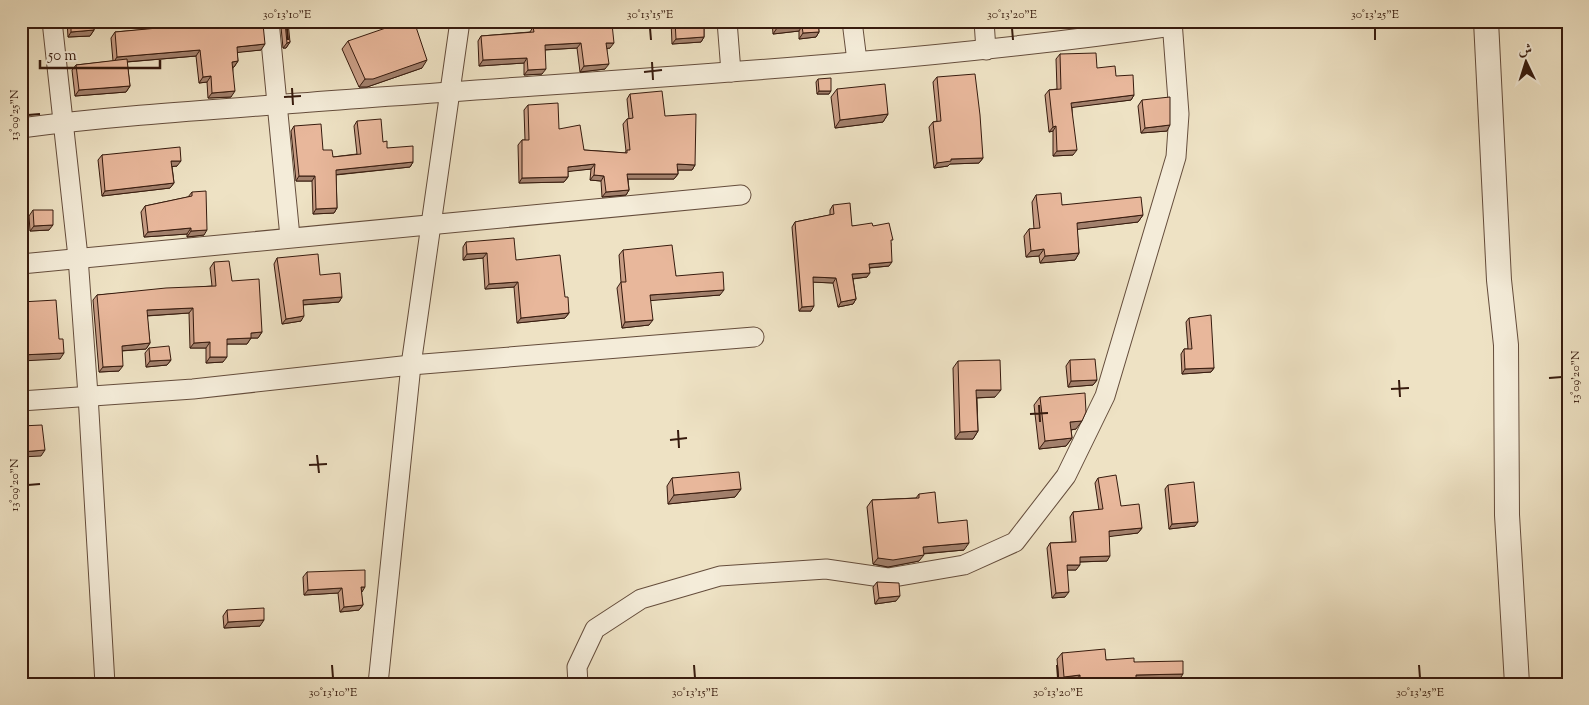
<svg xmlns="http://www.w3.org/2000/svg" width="1589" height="705" viewBox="0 0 1589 705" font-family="'Sorts Mill Goudy',Amiri,serif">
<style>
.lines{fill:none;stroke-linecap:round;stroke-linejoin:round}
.minor-casing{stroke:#654d3c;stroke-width:21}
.tertiary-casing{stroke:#654d3c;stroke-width:26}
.minor{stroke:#f4ecd9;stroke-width:19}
.tertiary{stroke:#f4ecd9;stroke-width:24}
.wall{fill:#c89d85;stroke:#371b0e}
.shaded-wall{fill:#a2806c;stroke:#371b0e}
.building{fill:#e8b79b;stroke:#371b0e}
.ticks{fill:none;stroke:#371b0e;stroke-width:2}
.neatline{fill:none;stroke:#371b0e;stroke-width:2}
.ticks-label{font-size:12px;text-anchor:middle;fill:#371b0e}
</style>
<rect width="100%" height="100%" fill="#eee2c4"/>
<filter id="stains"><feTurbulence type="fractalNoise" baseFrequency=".004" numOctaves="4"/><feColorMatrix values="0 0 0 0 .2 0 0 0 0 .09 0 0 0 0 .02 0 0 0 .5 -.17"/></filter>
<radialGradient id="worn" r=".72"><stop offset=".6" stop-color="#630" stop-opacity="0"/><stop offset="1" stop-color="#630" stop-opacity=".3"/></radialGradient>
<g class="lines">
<g class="minor-casing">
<g id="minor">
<polyline points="52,21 78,257 88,395 105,684"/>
<polyline points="269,21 290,237"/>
<polyline points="727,21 731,72"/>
<polyline points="852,21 857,61"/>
<polyline points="984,21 986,50"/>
<path d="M21,128C113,116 206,110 299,103C590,80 883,68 1172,26"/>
<polyline points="21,264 741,195"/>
<polyline points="21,401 193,389 411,365 754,337"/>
<polyline points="378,684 411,365 460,21"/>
<polyline points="578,684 577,667 595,629 641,599 720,576 826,569 888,578 964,565 1015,542 1066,476 1105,396 1176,157 1179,114 1172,21"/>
</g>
</g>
<g class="tertiary-casing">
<polyline id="tertiary" points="1486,21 1499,280 1506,345 1507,515 1517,684"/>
</g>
<use href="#minor" class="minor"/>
<use href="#tertiary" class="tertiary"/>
</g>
<g class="wall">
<polygon points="67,21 94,21 94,30 90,36 68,37"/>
<polygon points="174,21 242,21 242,26 261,50 237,52 238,61 234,67 233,67 231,97 208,98 207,82 199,83 196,56 127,62 130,86 126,92 75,96 72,70 76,65 113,61 111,38 115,32 175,27"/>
<polygon points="671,21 704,21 704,37 701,42 672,44"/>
<polygon points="772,21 818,21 819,32 816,37 799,39 799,31 773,34"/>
<polygon points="285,22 290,42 286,48 283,48 281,27"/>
<polygon points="533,27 610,48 607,48 605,69 580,72 577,48 545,50 542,74 524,75 524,63 479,66 478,41 481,36 530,32"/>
<polygon points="348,41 422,68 367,87 359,87 342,49"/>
<polygon points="1060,54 1116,76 1134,95 1131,100 1072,107 1073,155 1053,156 1053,131 1049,132 1045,95 1049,90 1057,89 1056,59"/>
<polygon points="937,77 983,158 979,163 950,164 948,166 934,168 929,127 933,122 937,121 933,82"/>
<polygon points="818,79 829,94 817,94 816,82"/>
<polygon points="837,89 888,114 883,122 835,128 831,97"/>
<polygon points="630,94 665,116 695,165 692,170 678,170 678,174 674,179 628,179 629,190 626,195 602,197 601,181 590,180 591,169 568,171 568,177 564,182 519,183 518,145 522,140 525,140 524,110 528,105 584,150 625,153 626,151 623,124 627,119 629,119 627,99"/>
<polygon points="1142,100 1167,131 1141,133 1138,106"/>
<polygon points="357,121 383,142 387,148 413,162 410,167 336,175 337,208 334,213 313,214 312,181 296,181 291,131 294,126 323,150 333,157 357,154 354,126"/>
<polygon points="102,155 177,166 172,166 174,183 170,188 102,196 98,160"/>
<polygon points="192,192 204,235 187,237 187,234 144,237 141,212 145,206 188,197"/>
<polygon points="1036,195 1062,205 1143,215 1138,222 1077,229 1079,253 1075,260 1040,263 1039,256 1026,257 1024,236 1029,229 1034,229 1032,202"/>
<polygon points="833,205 852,226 873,226 891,243 889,266 870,268 867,277 853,279 856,299 853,304 838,307 833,283 813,282 811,311 799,311 792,227 795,222 830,215 830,210"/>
<polygon points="33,210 49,230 30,231 29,216"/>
<polygon points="466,242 516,260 565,297 569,313 565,318 517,323 514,287 485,289 483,258 463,260 463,247"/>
<polygon points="623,250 676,276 720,295 650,300 649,325 622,328 617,288 621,282 619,255"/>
<polygon points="277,258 320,275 342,297 339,302 303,305 301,321 282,324 274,264"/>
<polygon points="214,262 232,281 262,332 258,338 251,338 247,344 227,344 223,362 206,363 206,348 190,348 189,313 147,316 150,343 146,349 122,351 119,371 99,372 93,300 97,295 212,286 210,268"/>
<polygon points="1189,318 1214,368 1211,372 1182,374 1181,354 1184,349 1188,349 1186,322"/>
<polygon points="149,348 171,360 167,365 146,367 145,353"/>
<polygon points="1070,360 1097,380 1093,385 1068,387 1066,366"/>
<polygon points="958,361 995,397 977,398 978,431 973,439 955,439 953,368"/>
<polygon points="1040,397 1076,429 1071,430 1072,438 1066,446 1039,449 1034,405"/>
<polygon points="672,478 741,489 735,497 668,504 667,486"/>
<polygon points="1098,478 1121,506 1142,528 1138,533 1109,536 1107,561 1080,562 1076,570 1067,570 1065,597 1052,598 1047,548 1050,543 1072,542 1070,517 1073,512 1099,510 1095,483"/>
<polygon points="1168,485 1195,526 1169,529 1165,489"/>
<polygon points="919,494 938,523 964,550 923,554 919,561 888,567 873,564 867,507 872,500 916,498"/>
<polygon points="307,572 361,592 363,605 359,610 340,612 338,593 304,595 303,577"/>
<polygon points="877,582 896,601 875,604 873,587"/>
<polygon points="227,610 260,626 224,628 223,616"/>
<polygon points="1062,653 1106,660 1134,662 1179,680 1134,682 1133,684 1075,684 1075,682 1059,683 1057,659"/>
</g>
<g class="shaded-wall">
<polygon points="802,26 799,31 773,34 777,28"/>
<polygon points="94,30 90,36 68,37 71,32"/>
<polygon points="819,32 816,37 799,39 803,33"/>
<polygon points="704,37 701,42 672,44 676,39"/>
<polygon points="290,42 286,48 283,48 287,43"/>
<polygon points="581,43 577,48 541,50 545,45"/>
<polygon points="606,43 614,43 610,48 603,49"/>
<polygon points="265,44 261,50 233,53 237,47"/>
<polygon points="200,50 196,56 113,63 117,57"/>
<polygon points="527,58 524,63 479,66 483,60"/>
<polygon points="427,60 422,68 367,87 359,87 365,79"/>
<polygon points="238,61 234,67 228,68 232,62"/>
<polygon points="609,64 605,69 580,72 584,66"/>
<polygon points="546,69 542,74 524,75 528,70"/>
<polygon points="211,76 207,82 199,83 203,77"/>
<polygon points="130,86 126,92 75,96 79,90"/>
<polygon points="235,91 231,97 208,98 212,93"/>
<polygon points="819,91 831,91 829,94 817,94"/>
<polygon points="1134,95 1131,100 1068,108 1071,103"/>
<polygon points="888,114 883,122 835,128 840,120"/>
<polygon points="1170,125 1167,131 1141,133 1145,128"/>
<polygon points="1056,126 1053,131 1049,132 1053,127"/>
<polygon points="1077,150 1073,155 1053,156 1057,151"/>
<polygon points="983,158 979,163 950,164 948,166 934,168 937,163 951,159"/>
<polygon points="171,161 181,161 177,166 168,167"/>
<polygon points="413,162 410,167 332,175 336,170"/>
<polygon points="595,164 591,169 564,172 568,167"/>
<polygon points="677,164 695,165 692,170 674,170"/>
<polygon points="627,174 678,174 674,179 624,179"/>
<polygon points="594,175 604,176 601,181 590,180"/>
<polygon points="299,176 315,176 312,181 296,181"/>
<polygon points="568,177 564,182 519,183 522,178"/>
<polygon points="174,183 170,188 102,196 105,191"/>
<polygon points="629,190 626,195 602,197 606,192"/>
<polygon points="337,208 334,213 313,214 316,209"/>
<polygon points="1143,215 1138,222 1072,230 1077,223"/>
<polygon points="53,225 49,230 30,231 34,226"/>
<polygon points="191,228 187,234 144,237 148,232"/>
<polygon points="207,230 204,235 187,237 191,231"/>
<polygon points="1044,249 1039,256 1026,257 1031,251"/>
<polygon points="487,253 483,258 463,260 467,254"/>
<polygon points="1079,253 1075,260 1040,263 1045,256"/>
<polygon points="892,262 889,266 866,268 869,264"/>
<polygon points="870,273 867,277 849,279 852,274"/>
<polygon points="813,277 836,278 833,283 810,282"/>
<polygon points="518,282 514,287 485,289 489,284"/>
<polygon points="724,290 720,295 646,301 650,295"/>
<polygon points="342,297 339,302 299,305 303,300"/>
<polygon points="856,299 853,304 838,307 841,302"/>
<polygon points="814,306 811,311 799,311 802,307"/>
<polygon points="193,308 189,313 143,316 147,310"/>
<polygon points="569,313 565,318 517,323 521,318"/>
<polygon points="304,316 301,321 282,324 286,319"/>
<polygon points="653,320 649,325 622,328 625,322"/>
<polygon points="262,332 258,338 247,338 251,333"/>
<polygon points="251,338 247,344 223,344 227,339"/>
<polygon points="210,342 206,348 190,348 194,343"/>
<polygon points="150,343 146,349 118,351 122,346"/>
<polygon points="64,353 60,359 21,361 21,355"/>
<polygon points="210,357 227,357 223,362 206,363"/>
<polygon points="171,360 167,365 146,367 150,361"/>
<polygon points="123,366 119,371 99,372 103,367"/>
<polygon points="1214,368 1211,372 1182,374 1185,369"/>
<polygon points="1097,380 1093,385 1068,387 1071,381"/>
<polygon points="976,390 1001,390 995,397 971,398"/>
<polygon points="1082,421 1076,429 1064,431 1070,422"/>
<polygon points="978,431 973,439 955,439 960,432"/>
<polygon points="1072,438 1066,446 1039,449 1045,441"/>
<polygon points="45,450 41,456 21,457 21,452"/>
<polygon points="741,489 735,497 668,504 674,495"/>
<polygon points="1198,522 1195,526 1169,529 1172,524"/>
<polygon points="1142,528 1138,533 1106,537 1109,531"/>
<polygon points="969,543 964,550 918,554 923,547"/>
<polygon points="924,555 919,561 888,567 873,564 878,558"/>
<polygon points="1110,556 1107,561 1076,562 1080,557"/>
<polygon points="1067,565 1080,565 1076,570 1063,570"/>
<polygon points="361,587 365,587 362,592"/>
<polygon points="342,588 338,593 304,595 308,590"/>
<polygon points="1069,592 1065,597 1052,598 1056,593"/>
<polygon points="900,596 896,601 875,604 879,598"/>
<polygon points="363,605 359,610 340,612 344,607"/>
<polygon points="264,620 260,626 224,628 228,622"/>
<polygon points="1183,674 1179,680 1134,682 1133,684 1125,684 1128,680 1136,675"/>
<polygon points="1080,675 1075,682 1059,683 1064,677"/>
</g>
<g class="building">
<polygon points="71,21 94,21 94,30 71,32"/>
<polygon points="179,21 242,21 242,26 263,24 265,44 237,47 238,61 232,62 235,91 212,93 211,76 203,77 200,50 117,57 115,32 179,26"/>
<polygon points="406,21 414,21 427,60 373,79 365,79 348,41"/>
<polygon points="675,21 704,21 704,37 676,39"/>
<polygon points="776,21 818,21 819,32 803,33 802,26 777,28"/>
<polygon points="285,22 288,22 290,42 287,43"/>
<polygon points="612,24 614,43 606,43 609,64 584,66 581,43 545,45 546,69 528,70 527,58 483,60 481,36 534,32 533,27"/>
<polygon points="1096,53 1097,68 1115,66 1116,76 1133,75 1134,95 1071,103 1077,150 1057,151 1056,126 1053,127 1049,90 1061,89 1060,54"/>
<polygon points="127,59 130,86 79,90 76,65"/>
<polygon points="975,74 980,115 983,158 951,159 951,161 937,163 933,122 941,121 937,77"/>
<polygon points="831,78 831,91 819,91 818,79"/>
<polygon points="885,84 888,114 840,120 837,89"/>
<polygon points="662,91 665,116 696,114 695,165 677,164 678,174 627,174 629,190 606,192 604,176 594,175 595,164 568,167 568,177 522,178 522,140 529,140 528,105 558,103 559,129 580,125 584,150 627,153 627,150 630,150 627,119 633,118 630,94"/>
<polygon points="1170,97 1170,125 1145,128 1142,100"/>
<polygon points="381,119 383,142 387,141 387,148 413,146 413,162 336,170 337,208 316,209 315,176 299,176 294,126 321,124 323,150 332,150 333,157 361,154 357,121"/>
<polygon points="180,147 181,161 171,161 174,183 105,191 102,155"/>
<polygon points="206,191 207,230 191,231 191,228 148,232 145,206 192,196 192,192"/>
<polygon points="1061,193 1062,205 1141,197 1143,215 1077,223 1079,253 1045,256 1044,249 1031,251 1029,229 1040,228 1036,195"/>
<polygon points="850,203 852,226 872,223 873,226 889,223 893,240 891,240 892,262 869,264 870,273 852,274 856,299 841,302 836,278 813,277 814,306 802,307 795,222 834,214 833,205"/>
<polygon points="33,210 53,210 53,225 34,226"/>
<polygon points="514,238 516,260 560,255 565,297 568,297 569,313 521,318 518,282 489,284 487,253 467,254 466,242"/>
<polygon points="672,245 676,276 723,272 724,290 650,295 653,320 625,322 621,282 626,282 623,250"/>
<polygon points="318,254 320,275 340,273 342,297 303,300 304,316 286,319 277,258"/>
<polygon points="229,261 232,281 259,279 262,332 251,333 251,338 227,339 227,357 210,357 210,342 194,343 193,308 147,310 150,343 122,346 123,366 103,367 97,295 166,288 216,286 214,262"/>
<polygon points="56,300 59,339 63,339 64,353 21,355 21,302"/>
<polygon points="1211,315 1214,368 1185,369 1184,349 1192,349 1189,318"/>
<polygon points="169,346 171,360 150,361 149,348"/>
<polygon points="1095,359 1097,380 1071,381 1070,360"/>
<polygon points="1000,360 1001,390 976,390 978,431 960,432 958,361"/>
<polygon points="1085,393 1086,412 1082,421 1070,422 1072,438 1045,441 1040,397"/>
<polygon points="42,425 45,450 21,452 21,426"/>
<polygon points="739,472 741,489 674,495 672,478"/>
<polygon points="1116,475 1121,506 1139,504 1142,528 1109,531 1110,556 1080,557 1080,565 1067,565 1069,592 1056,593 1050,543 1076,542 1073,512 1103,509 1098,478"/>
<polygon points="1194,482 1198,522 1172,524 1168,485"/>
<polygon points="935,492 938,523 967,520 969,543 923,547 924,555 893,560 878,558 872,500 919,498 919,494"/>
<polygon points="365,570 365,587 361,587 363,605 344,607 342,588 308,590 307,572"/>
<polygon points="877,582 899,583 900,596 879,598"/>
<polygon points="264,608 264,620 228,622 227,610"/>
<polygon points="1105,649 1106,660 1134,658 1134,662 1183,661 1183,674 1136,675 1136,679 1128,680 1128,684 1080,684 1080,675 1064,677 1062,653"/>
<rect x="652" y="679" width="13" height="5"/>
</g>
<path class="ticks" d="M287,28L288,40M650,28L651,40M1012,28L1013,40M1375,28V40M652,62L653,80M644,72L662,70M292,88L293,105M284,97L301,96M28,115L40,114M1549,378L1562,377M1399,380L1400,397M1391,389L1409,388M1039,405L1040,422M1030,414L1048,413M678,430L679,448M670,440L687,438M317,455L319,473M309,465L327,464M28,485L40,484M332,665L333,678M694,665L695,678M1057,665L1058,678M1419,665L1420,678"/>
<rect width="1589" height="705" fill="none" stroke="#eee2c4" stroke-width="55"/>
<g transform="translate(1526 62) rotate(356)" stroke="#f4ecd9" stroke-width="4" paint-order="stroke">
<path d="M0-4L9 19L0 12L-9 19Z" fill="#371b0e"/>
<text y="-8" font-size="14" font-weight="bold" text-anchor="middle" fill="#371b0e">ش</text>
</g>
<path d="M40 60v8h120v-8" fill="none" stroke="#371b0e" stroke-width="2.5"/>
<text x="48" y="60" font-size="15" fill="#371b0e" stroke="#f4ecd9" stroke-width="4" paint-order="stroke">50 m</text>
<rect x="28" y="28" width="1534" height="650" class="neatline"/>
<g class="ticks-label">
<text x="287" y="18">30°13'10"E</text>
<text x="650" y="18">30°13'15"E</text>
<text x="1012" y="18">30°13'20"E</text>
<text x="1375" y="18">30°13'25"E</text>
<text transform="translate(14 115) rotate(-90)" y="4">13°09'25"N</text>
<text transform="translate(1575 377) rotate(-90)" y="4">13°09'20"N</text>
<text transform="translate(14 485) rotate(-90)" y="4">13°09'20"N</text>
<text x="333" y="696">30°13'10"E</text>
<text x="695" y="696">30°13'15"E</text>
<text x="1058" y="696">30°13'20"E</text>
<text x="1420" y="696">30°13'25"E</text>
</g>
<rect width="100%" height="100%" filter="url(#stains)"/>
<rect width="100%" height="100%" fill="url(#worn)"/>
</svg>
